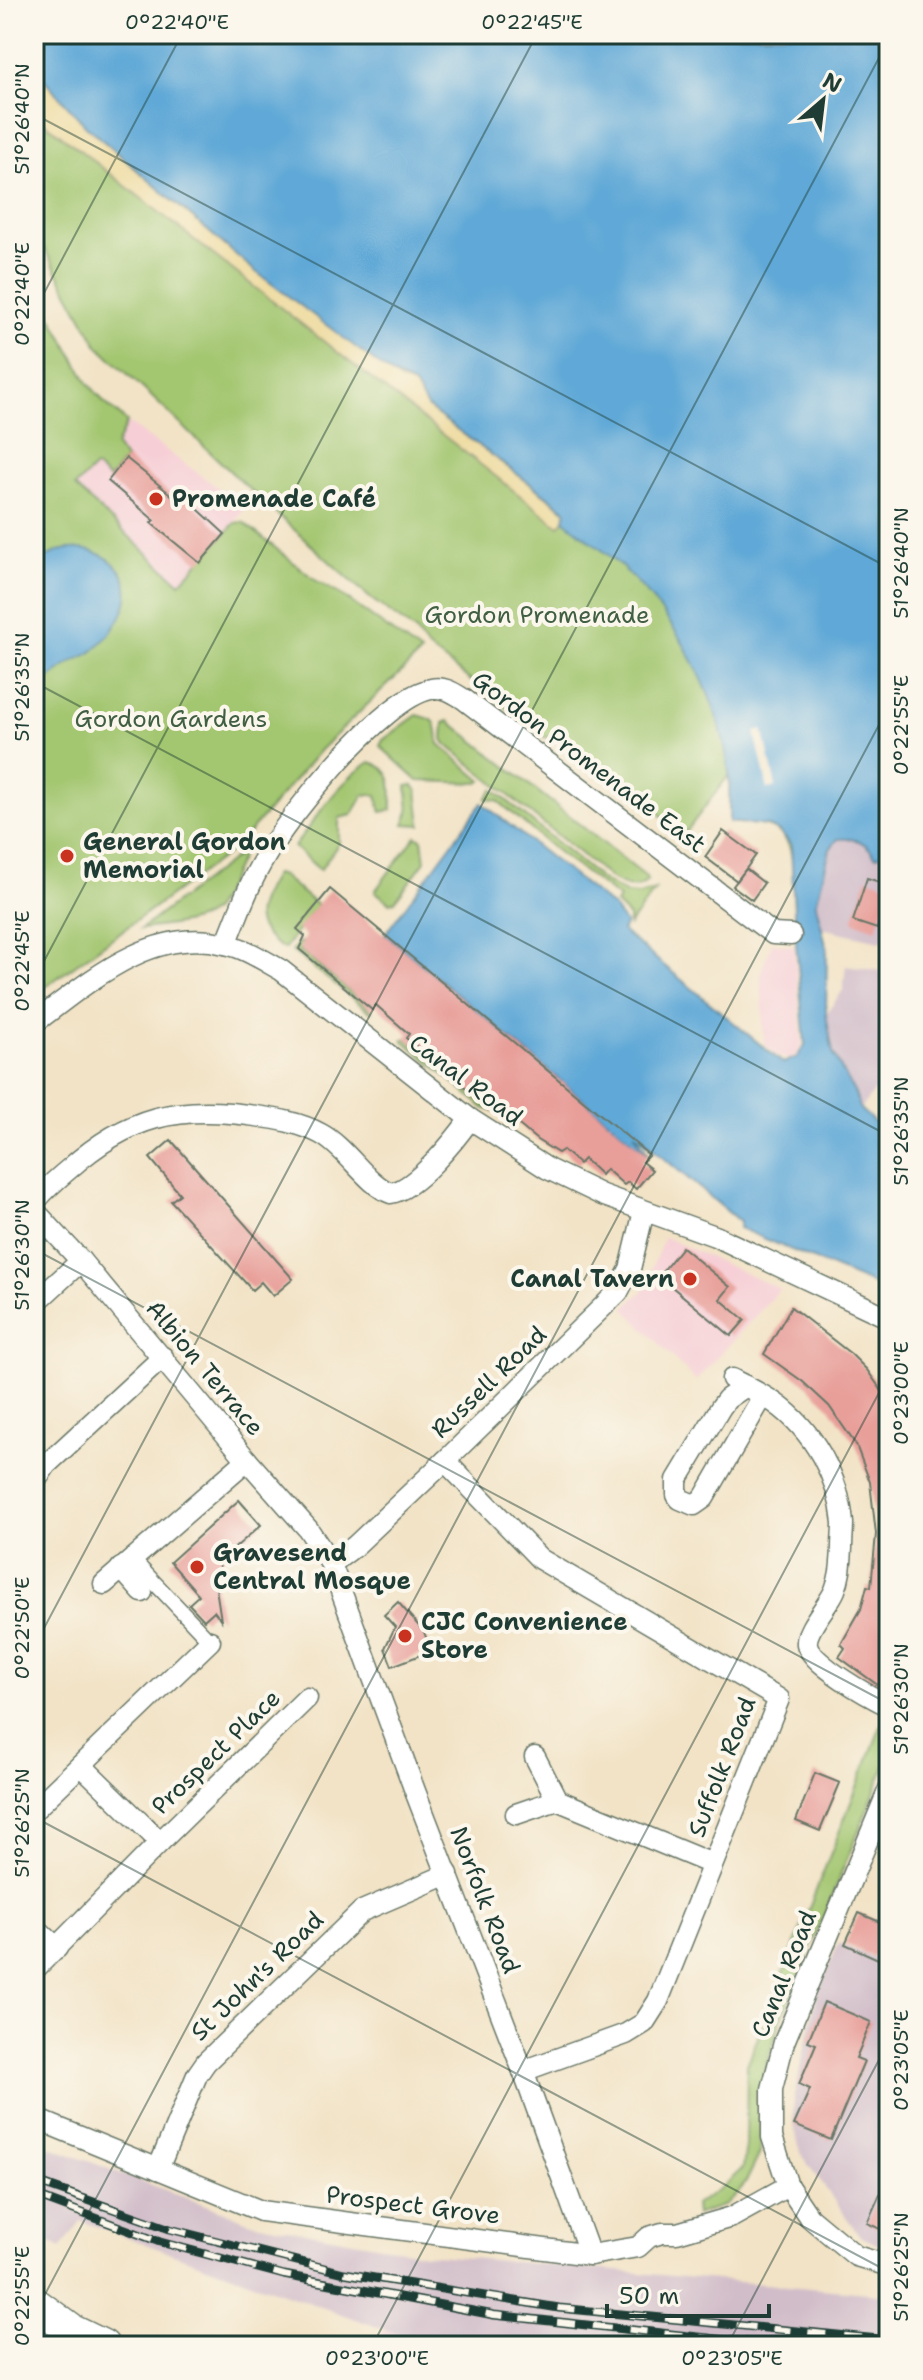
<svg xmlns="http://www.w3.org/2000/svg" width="923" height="2380" viewBox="0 0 923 2380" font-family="'Shantell Sans',sans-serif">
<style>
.built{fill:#f6cfd6}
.industrial{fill:#d1bdc9}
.green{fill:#a3c66f;stroke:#618252;stroke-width:2}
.sand{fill:#eeda9e;stroke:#868c69;stroke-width:2}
.water{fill:#5fa8d7;stroke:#3f7286;stroke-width:2}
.pier{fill:#f2e3c6}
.building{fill:#e89f9a}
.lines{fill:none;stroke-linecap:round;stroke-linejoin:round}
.pedestrian-casing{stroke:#697767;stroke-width:17}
.minor-casing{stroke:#697767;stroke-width:23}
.primary-casing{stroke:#697767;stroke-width:35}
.pedestrian{stroke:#fff;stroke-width:14}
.minor{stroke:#fff;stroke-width:20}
.primary{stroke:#fff;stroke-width:32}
.rail-casing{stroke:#1f3d34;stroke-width:9}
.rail{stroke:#fbf7ec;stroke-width:6;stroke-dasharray:18;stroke-linecap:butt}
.ticks{fill:none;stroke:#1f3d34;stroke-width:2;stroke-opacity:0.45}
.poi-dot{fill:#c8321e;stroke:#fbf7ec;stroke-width:3}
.labels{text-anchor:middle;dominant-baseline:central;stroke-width:8;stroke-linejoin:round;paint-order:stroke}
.poi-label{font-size:24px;font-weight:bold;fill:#1f3d34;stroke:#fbf7ec;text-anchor:start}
.park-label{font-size:24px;fill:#405f43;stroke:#fbf7ec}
.street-label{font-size:24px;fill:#1f3d34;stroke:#fbf7ec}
.neatline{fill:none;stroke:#1f3d34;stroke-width:3}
.ticks-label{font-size:20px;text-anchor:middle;fill:#1f3d34}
</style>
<rect width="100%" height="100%" fill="#fbf7ec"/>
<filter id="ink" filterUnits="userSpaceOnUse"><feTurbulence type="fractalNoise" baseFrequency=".0125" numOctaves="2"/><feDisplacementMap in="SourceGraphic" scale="16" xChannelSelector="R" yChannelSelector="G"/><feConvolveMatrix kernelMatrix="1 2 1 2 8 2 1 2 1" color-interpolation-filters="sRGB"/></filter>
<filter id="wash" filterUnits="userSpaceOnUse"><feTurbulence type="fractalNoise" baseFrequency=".006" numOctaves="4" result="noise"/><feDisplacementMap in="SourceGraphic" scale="32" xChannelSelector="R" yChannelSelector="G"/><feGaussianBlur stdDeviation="1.8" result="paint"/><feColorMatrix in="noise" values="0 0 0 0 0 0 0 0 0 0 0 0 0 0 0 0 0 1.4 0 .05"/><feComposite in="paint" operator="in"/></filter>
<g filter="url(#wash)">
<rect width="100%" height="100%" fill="#f2e3c6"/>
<g class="built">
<polygon points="127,422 246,508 181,584 74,486 95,467 110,478 125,459 117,451 116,442"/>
<polygon points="772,943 794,946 802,1044 796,1055 788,1059 778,1056 764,1044 761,972"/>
<polygon points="664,1237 780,1289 696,1381 624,1308 643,1291"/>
<polygon points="386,2330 445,2346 366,2346"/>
</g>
<g class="industrial">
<polygon points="838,838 852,838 866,843 875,856 889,854 889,943 821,928 816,904 830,849"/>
<polygon points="846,966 889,972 889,1079 874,1091 860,1109 855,1094 833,1053 826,1014 843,990"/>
<polygon points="839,1943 889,1965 889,2250 860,2236 802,2156 793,2126 794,2096 818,1991"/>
<polygon points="34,2141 254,2223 425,2254 889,2295 889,2346 445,2346 386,2330 81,2221 61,2248 34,2233"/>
</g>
<g class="green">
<path d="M34,34H420L794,845V902C792,876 799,837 769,827C757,823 742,824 729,822V775L680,840L668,822L639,794L569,740L544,737L427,647L415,631L370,598L248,488L98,346L34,230V114L559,525L34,68Z"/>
<polygon points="34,277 37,291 88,383 104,402 127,422 116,446 125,459 109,479 95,467 75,487 180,583 235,523 243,522 318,582 343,596 421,653 320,750 237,847 34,995"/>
<path d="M417,715C441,721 434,722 439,744L482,781L479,783L418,781L380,746L383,740Z"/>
<path d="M449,721L646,877L647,881C635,893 623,886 610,878L446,744L443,739L444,723Z"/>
<path d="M370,762C396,769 391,788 392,810L381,812L377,795H364L352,815L339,818V843L320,870L294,847C316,818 338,782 370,762Z"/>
<polygon points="412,785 417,790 421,825 404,824 409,812 407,786"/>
<polygon points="493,789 603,881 627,894 639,895 655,890 629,925 629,917 616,904 619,898 560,854 497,800 486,799"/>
<polygon points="416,836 422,839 425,861 395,901 390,903 375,891"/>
<path d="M241,853V857C235,869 219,907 210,913C196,924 158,927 141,929Z"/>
<path d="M275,874L282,876L317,905L284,949C245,925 255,909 275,874Z"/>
<polygon points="301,942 303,944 299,950 372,1010 370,1012 292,951 298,943"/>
<polygon points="406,1038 495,1112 484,1108 403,1040"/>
<polygon points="882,1724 889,1724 889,1757 780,2022 767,2065 761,2097 760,2153 745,2184 726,2205 696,2215 695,2205 725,2185 743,2168 746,2145 747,2065"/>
</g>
<polygon class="sand" points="34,68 86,126 216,238 255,271 402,381 414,385 427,407 566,511 564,520 559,526 532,505 34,114"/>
<g class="water">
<path d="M34,34H889V854L875,856C865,841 857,838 838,839L830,849L816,904L827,949L826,1014L833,1053L855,1094L860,1109L889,1136V1291L739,1228L740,1222L634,1133L649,1155L385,934L482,803L613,907L626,924L622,931L783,1063L797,1057L805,1045L795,932L791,845L780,832L768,826L729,822C729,806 730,789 729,773C721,703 683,630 634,579C614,557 587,539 564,520L566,510L427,407L414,385L391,374L255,271L86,126L34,68Z"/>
<path d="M68,549C86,548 106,553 118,568C141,595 117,629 95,649C89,655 81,657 74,661C60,669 47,681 34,691V579L47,557L58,551Z"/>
</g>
<polygon class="pier" points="763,730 776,787 768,789 755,732"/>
<g id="blocks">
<g class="building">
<polygon points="126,458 174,497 177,494 184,500 186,498 225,534 200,563 151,523 154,520 108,481"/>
<polygon points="723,831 756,855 737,881 705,857"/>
<polygon points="746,869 764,883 752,900 733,886"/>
<polygon points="867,878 889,885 889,909 884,907 877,929 853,921"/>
<polygon points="330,889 649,1155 642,1162 652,1170 636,1189 628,1182 624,1185 606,1169 601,1175 584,1159 579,1164 563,1150 558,1153 537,1140 501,1110 497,1114 406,1038 409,1034 376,1005 372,1010 299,949 305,936 297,929"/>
<polygon points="171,1140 293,1279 273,1296 261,1282 252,1290 171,1201 180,1194 150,1158"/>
<polygon points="682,1247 730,1287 720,1299 745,1320 731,1336 659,1276"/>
<polygon points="791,1307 851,1354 867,1370 889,1401 889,1671 879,1686 839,1657 845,1648 841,1644 861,1609 867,1586 871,1587 876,1534 870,1482 856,1445 829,1406 802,1381 764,1354"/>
<polygon points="239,1500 261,1525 222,1559 217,1573 216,1588 221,1620 214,1611 204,1620 189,1604 199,1595 170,1562"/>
<polygon points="398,1602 424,1632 431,1651 392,1666 385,1648 395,1627 384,1615"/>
<polygon points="815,1773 840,1783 820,1831 796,1821"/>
<polygon points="859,1913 889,1926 889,1964 845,1944"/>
<polygon points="824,2002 871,2022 856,2058 864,2061 831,2140 794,2125 810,2089 799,2084 816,2044 808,2041"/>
<polygon points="889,2174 889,2233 867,2223"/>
</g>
</g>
</g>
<g filter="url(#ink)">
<use href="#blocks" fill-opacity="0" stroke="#697767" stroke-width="2"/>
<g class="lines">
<g class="pedestrian-casing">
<polyline id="pedestrian" points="132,1559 210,1641"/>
</g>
<g class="minor-casing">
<g id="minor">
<path d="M226,944C238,915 248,885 264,859C288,816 383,698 431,689C445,686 454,693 465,700L773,934L791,935"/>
<path d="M34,1023C89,982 152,925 225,944C245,948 263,960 281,970L470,1119L548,1169L602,1195L715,1236L889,1318"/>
<path d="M34,1203C44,1190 57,1179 69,1169C128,1116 179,1104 256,1116C278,1119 301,1123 321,1134C347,1148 367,1185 391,1193C416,1189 455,1140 470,1119"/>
<polyline points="34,1210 81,1261 247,1460 308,1529 331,1564 415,1791 523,2071 590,2255"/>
<polyline points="34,1304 81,1261"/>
<path d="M732,1379C747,1387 762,1394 775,1403C813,1430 839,1477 843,1523C843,1531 842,1540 842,1548C841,1563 841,1575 835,1590C829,1605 805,1629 807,1644C810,1664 871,1697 889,1706"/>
<polyline points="746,1386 727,1399 721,1407 677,1480 677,1495 680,1499 694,1505 704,1498 763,1396"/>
<polyline points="445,1461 540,1559 779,1699 658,2001 644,2023 626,2034 523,2071"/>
<polyline points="34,1483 46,1465 163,1357"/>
<polyline points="331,1564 355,1546 445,1461 618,1292 630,1269 644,1211"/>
<polyline points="121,1568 142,1592"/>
<polyline points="104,1584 247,1460"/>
<polyline points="81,1765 160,1842"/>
<polyline points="889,1789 784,2042 772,2089 772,2137 788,2186 809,2217 856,2256 889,2266"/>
<polyline points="557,1800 712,1864"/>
<polyline points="34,1810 210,1641"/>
<polyline points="516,1814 557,1800 535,1757"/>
<polyline points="34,1926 57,1948"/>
<polyline points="34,1970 160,1842 307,1698"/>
<polyline points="34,2118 261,2211 590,2255 638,2247 649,2237 662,2233 677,2233 732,2217 788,2186"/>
<polyline points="158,2169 197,2075 206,2062 362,1911 448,1874"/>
</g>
</g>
<g class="primary-casing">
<polyline id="primary" points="34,2303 72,2331 103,2346"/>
</g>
<use href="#pedestrian" class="pedestrian"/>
<use href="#minor" class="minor"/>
<use href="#primary" class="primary"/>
<g class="rail-casing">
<g id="rail">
<polyline points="34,2181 170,2229 344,2273 559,2308 889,2340"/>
<polyline points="34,2195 160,2242 284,2275 494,2315 781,2346"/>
</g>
</g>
<use href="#rail" class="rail"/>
</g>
</g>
<path class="ticks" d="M34,114L889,568M34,312L182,34M34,682L889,1136M34,980L537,34M34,1249L889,1704M34,1647L889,39M34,1817L889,2272M34,2315L889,706M372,2346L889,1374M727,2346L889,2041"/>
<g class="poi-dot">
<circle cx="156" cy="499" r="8"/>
<circle cx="67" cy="856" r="8"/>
<circle cx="690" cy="1279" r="8"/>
<circle cx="197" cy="1567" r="8"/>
<circle cx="405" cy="1636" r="8"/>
</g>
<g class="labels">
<g class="poi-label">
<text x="172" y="499">Promenade Café</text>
<text x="83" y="842">General Gordon<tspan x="83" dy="28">Memorial</tspan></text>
<text x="674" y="1279" text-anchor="end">Canal Tavern</text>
<text x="213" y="1553">Gravesend<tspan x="213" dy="28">Central Mosque</tspan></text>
<text x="421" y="1622">CJC Convenience<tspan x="421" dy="28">Store</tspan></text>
</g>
<g class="park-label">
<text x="537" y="615">Gordon Promenade</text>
<text x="171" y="719">Gordon Gardens</text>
</g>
<g class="street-label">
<text transform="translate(589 762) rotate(37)">Gordon Promenade East</text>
<text transform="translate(466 1080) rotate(37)">Canal Road</text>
<text transform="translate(205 1368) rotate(50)">Albion Terrace</text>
<text transform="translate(489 1382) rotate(-44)">Russell Road</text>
<text transform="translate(216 1752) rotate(-44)">Prospect Place</text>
<text transform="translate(722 1767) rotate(-69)">Suffolk Road</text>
<text transform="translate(485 1900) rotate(69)">Norfolk Road</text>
<text transform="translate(784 1974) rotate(-68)">Canal Road</text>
<text transform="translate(257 1976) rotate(-44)">St John's Road</text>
<text transform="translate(413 2205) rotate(7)">Prospect Grove</text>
</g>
</g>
<rect width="923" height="2380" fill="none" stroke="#fbf7ec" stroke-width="88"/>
<g transform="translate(823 100) rotate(28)" stroke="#fbf7ec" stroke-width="6" paint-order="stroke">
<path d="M0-6L14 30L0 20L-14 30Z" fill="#1f3d34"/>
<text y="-12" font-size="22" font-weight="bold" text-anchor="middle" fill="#1f3d34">N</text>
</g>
<path d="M607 2304v12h162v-12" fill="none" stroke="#1f3d34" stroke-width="4"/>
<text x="619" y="2304" font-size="24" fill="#1f3d34" stroke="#fbf7ec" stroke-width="6" paint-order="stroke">50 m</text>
<rect x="44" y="44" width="835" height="2292" class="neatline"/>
<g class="ticks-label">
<text x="177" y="29">0°22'40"E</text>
<text x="532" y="29">0°22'45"E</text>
<text transform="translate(22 119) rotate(-90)" y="7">51°26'40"N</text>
<text transform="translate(22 294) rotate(-90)" y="7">0°22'40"E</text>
<text transform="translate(901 563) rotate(-90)" y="7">51°26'40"N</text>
<text transform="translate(22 687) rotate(-90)" y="7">51°26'35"N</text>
<text transform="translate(901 725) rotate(-90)" y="7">0°22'55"E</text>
<text transform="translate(22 961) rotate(-90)" y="7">0°22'45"E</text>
<text transform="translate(901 1131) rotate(-90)" y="7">51°26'35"N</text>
<text transform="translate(22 1255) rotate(-90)" y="7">51°26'30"N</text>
<text transform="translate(901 1393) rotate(-90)" y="7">0°23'00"E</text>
<text transform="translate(22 1628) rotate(-90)" y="7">0°22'50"E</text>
<text transform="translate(901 1699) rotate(-90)" y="7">51°26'30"N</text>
<text transform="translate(22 1823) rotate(-90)" y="7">51°26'25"N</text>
<text transform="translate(901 2060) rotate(-90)" y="7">0°23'05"E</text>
<text transform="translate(901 2267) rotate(-90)" y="7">51°26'25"N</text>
<text transform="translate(22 2296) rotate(-90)" y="7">0°22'55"E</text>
<text x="377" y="2365">0°23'00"E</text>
<text x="732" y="2365">0°23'05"E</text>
</g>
</svg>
